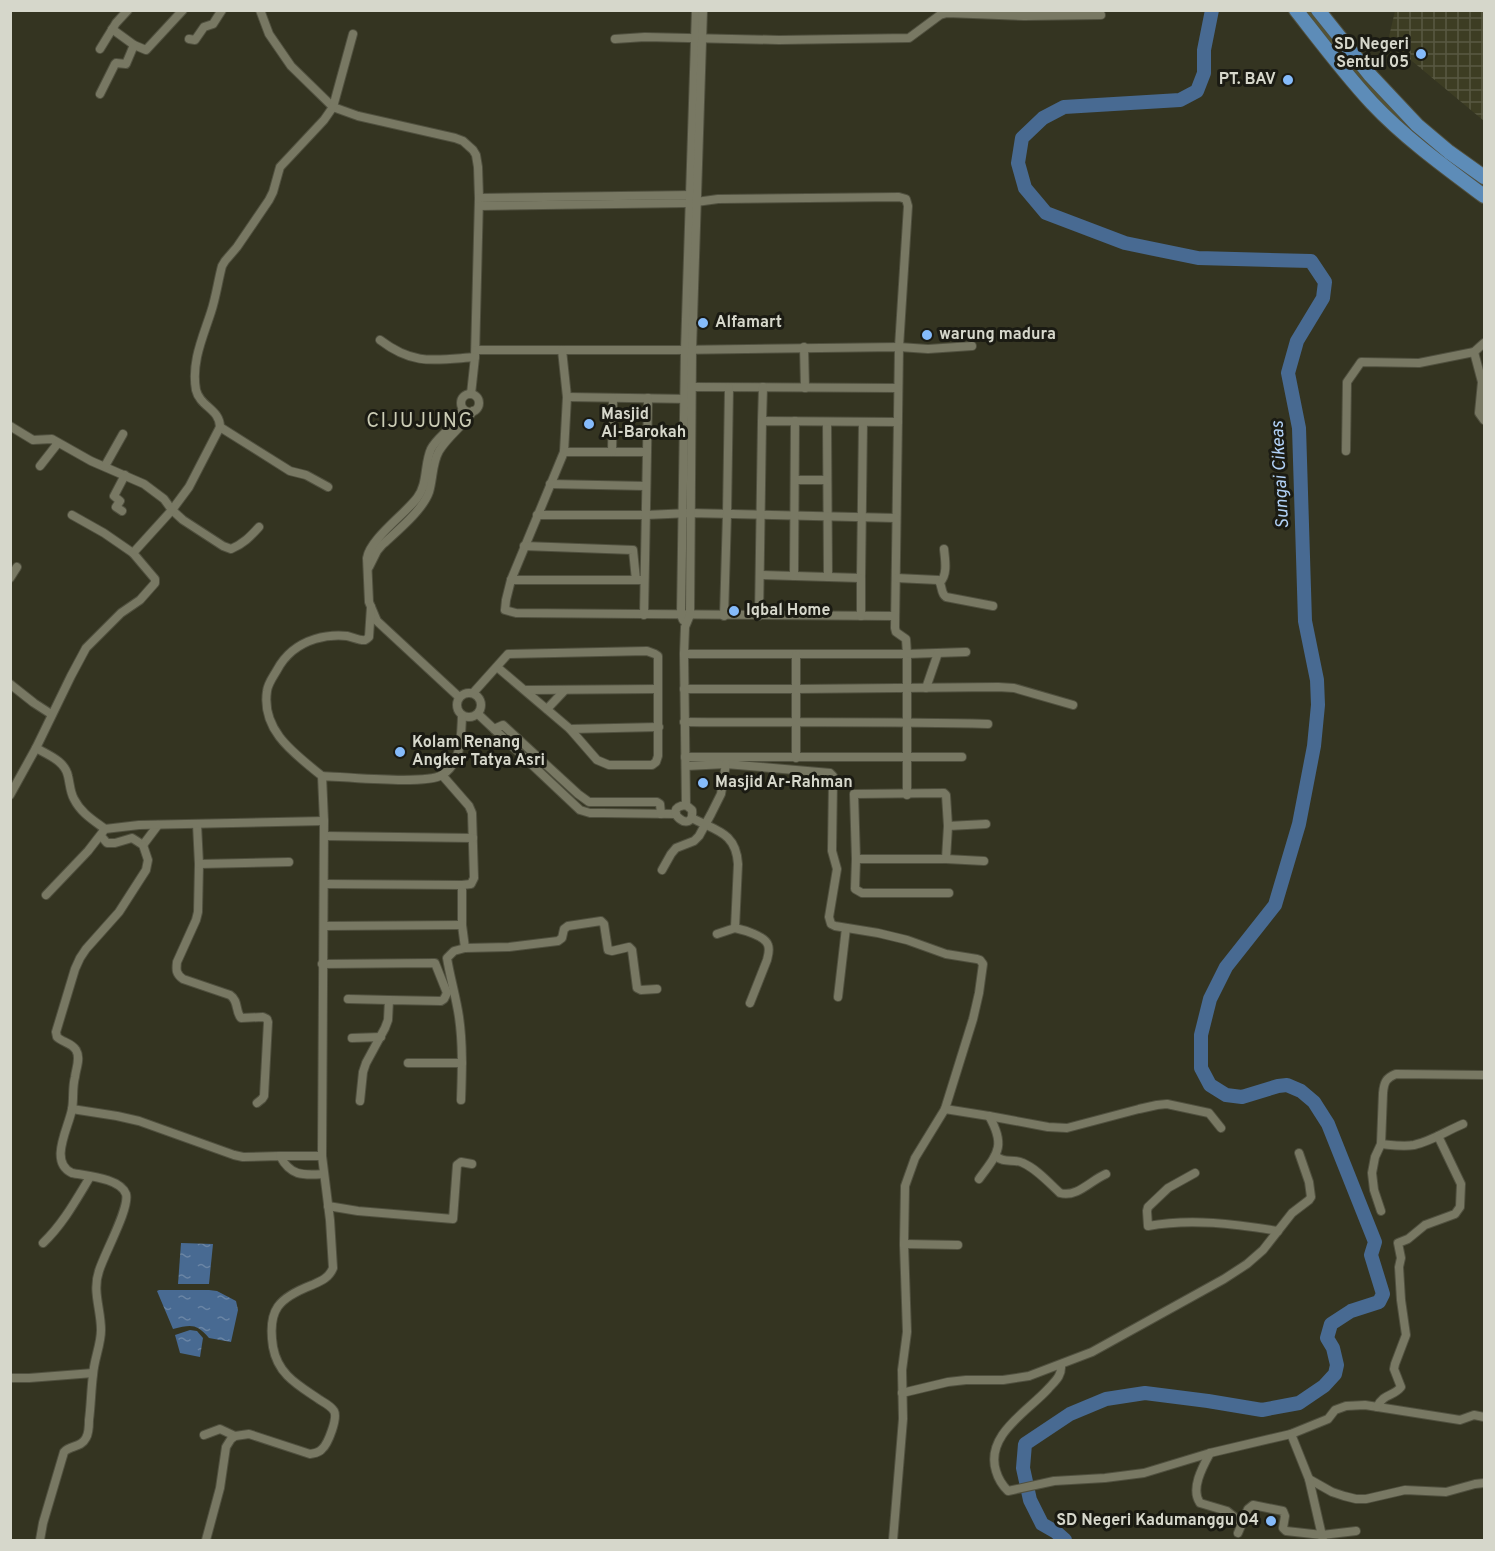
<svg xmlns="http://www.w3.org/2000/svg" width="1495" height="1551" viewBox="0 0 1495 1551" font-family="Overpass,sans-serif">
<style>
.industrial{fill:url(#industrial-grid)}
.green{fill:#555432}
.water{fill:url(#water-ripples)}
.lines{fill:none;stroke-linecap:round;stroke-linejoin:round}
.river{stroke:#486a92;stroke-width:14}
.street-casing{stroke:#50503f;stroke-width:10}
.primary-casing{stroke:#50503f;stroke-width:16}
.street{stroke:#787863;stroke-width:8}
.primary{stroke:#5d8cb8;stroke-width:14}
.poi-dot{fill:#85bbfb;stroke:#1b1b13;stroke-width:2}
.labels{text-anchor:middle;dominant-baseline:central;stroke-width:6;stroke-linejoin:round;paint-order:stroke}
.poi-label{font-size:16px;font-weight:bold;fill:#d6d7cb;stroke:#1b1b13;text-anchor:start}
.water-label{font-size:18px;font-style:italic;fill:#b1d1f7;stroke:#1b1b13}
.quarter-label{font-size:20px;letter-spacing:1.5px;fill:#cbccb5;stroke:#1b1b13}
</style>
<defs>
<pattern id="industrial-grid" width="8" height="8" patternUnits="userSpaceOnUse" patternTransform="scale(1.5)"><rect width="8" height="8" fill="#3d3d23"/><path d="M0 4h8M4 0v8" fill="none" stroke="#585842"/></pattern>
<pattern id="water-ripples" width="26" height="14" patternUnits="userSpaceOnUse" patternTransform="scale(1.5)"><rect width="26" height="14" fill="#486a92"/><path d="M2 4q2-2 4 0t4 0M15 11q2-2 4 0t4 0" fill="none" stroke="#6a85a5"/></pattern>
</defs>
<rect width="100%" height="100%" fill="#343421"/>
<polygon class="industrial" points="1395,11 1484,11 1484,121 1388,41"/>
<polygon class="green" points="1296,11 1318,11 1370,75 1484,177 1484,196 1411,140"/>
<g class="water">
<polygon points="181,1243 213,1244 209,1284 178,1284"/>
<path d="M159,1290H209L217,1291L236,1301L238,1310L231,1342L209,1338C196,1323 191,1325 173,1329L157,1291Z"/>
<polygon points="190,1330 197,1331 203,1338 200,1357 180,1353 175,1335"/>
</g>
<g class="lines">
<polyline class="river" points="1065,1540 1056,1532 1042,1524 1030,1500 1023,1468 1025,1444 1070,1414 1106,1399 1145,1393 1208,1401 1262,1410 1299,1403 1324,1386 1335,1374 1337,1365 1333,1348 1327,1338 1331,1324 1351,1311 1379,1302 1383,1294 1371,1255 1375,1242 1328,1124 1314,1102 1301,1091 1287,1085 1278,1086 1242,1097 1226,1095 1210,1085 1201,1068 1201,1035 1210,999 1226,967 1275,905 1299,824 1314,746 1318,705 1317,680 1305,621 1299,428 1288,373 1297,341 1323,298 1325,282 1311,261 1198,258 1125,243 1046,213 1025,188 1018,163 1022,138 1043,118 1064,107 1180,100 1197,91 1204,73 1204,50 1212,10"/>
<g class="street-casing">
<g id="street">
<polyline points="260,10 269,34 291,66 333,107 358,116 455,138 463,141 473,150 476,155 478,167 479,198 475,357 471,394"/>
<polyline points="112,29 134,45 146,50 183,10"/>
<polyline points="189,39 195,40 204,27 213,24 222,10"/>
<polyline points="615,39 645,37 779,40 909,38 940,15 947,13 1024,16 1101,15"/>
<polyline points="100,49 116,23 128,10"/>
<polyline points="100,94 115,64 116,63 126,64 134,45"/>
<polyline points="479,198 694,195"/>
<polyline points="479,206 689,203 718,199 899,197 906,199 908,206 899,347 895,628 896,632 906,639 907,654 907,795"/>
<path d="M380,340C414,366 435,360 475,357"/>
<polyline points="804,347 805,388"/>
<polyline points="476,350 677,350 899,347 928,349 972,346"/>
<polyline points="562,350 567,397 564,452 511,580 506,600 505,610 516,613 895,616"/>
<polyline points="1474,352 1484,343"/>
<polyline points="689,387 898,388"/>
<circle cx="470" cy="403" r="9"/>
<polyline points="567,397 690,399"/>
<polyline points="762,421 763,387"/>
<polyline points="827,422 828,577"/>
<path d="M10,426L33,440L52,439L91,461L144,484L164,499L172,510L183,520L223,546L231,549C243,544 250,537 259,527"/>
<polyline points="220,427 290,471 306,475 328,487"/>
<polyline points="1346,451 1347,382 1361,362 1419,363 1474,352 1482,382 1479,413 1484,420"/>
<polyline points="564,452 646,452"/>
<polyline points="612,452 613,398"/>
<polyline points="40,466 58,443"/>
<polyline points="105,466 123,434"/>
<polyline points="795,480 827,480"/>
<polyline points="550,484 646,486"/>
<polyline points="122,511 116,507 120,501 114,496 125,475"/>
<polyline points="72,515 104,533 133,553"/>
<polyline points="537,515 646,515 690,513 896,518"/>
<polyline points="524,546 633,550 636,580"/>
<path d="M369,567L377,551L382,545C396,532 423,510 429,492C433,479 432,463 439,451C448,436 463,426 473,411"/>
<polyline points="760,575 861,578 863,422"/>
<polyline points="794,576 795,421"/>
<polyline points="10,578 17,567"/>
<polyline points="861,578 861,616"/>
<path d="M896,578L938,580C943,585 940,593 946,597L993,606"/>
<polyline points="511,580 641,580"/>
<path d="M940,582C948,575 945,559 944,549"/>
<polyline points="644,615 648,398"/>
<polyline points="724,616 727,514 729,388"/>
<polyline points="759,616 762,421 898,422"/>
<polyline points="683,620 681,615 685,350 696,10"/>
<polyline points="684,654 907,654 966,652"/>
<polyline points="497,667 570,729 659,727"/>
<polyline points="10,684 34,703 51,714"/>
<polyline points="926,688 938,653"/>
<polyline points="684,689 796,689 998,687 1014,688 1073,705"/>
<polyline points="526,690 658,689"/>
<circle cx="469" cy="705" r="12"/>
<polyline points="473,693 508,654 647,651 655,654 658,656 658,756 656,762 652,765 609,765 597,760 570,729"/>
<path d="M459,697L377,621L369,602L367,558C370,539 405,514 417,498C428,484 424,464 431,449C436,439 446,433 453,424C456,420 460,414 463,409"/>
<polyline points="547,709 564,691"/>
<polyline points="478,714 580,810 590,813 602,813 676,814"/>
<path d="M684,722C786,723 887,721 988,724"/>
<polyline points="494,729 503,725 578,794 589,802 657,802 660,804 661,814"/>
<path d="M36,748C48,755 65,761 68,776C70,784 70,792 74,799C81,813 93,820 105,829"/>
<polyline points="685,757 962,757"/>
<polyline points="796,758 796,655"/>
<polyline points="686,766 726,764 830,773 833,776 833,779 832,851 837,869 829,917 831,924 835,926 878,933 907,940 946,954 977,959 980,960 983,964 979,993 973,1019 945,1109 915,1158 905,1186 904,1244 907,1332 902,1370 903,1419 893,1540"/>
<path d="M442,775L469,806L472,813L474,878L471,884L462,885V925L465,948L454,951L447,958C450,977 456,997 459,1017C463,1045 462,1072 461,1100"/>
<path d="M322,776C295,754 261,731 267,691C268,683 273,677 277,670C285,655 299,644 315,639C325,636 337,635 347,636C352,637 361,641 365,640C367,639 368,638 369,637L371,607"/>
<path d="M10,795L36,748L71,676L86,648L121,613L140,600L155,583V579L133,553L172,510L189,487L220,427C220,409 200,407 196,390C191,362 203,337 211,312C216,297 218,281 222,266L225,261L237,247L269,200L273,192L280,167L324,120L333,107L353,34"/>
<path d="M686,805C658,808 695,837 692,810L686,805L684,654L685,627L690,615L692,350L703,10"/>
<path d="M692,818C716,831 736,832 738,864L735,928C744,930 765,936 768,945C770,950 768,956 767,960L750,1003"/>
<path d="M197,824L199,864L198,912L196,920L177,962C176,970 176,974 183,979L230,995C239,1001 235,1011 241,1018L263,1017L267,1019L268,1022L264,1096L262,1099L257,1103"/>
<polyline points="948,826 986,824"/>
<polyline points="101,836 107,843 115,843 132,838 143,845 158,825"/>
<polyline points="324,836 473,838"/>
<polyline points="856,859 946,859 984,861"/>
<polyline points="946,859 948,826 946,795 944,793 854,794 856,859 855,889 862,893 949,893"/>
<polyline points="199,864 289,862"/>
<polyline points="662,870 671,854 676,848 694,841 699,836 711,814 721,794 726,764"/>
<polyline points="324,884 462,885"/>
<polyline points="46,895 88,851 105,829 139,825 324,821"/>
<polyline points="324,926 462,925"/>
<polyline points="717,934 735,928"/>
<polyline points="465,948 509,947 558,941 562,938 564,929 568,926 601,921 604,924 608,950 612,951 629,947 632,950 637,988 641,990 657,989"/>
<polyline points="322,964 435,963 447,993 444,999 441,1001 389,1000 388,1020 385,1028 366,1063 363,1072 360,1101"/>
<polyline points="838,997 846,928"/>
<polyline points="348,999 389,1000"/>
<polyline points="352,1038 381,1037"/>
<polyline points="408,1063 462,1063"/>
<path d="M72,1109L117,1116L139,1121L234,1155L243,1157L280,1156C291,1177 304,1175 324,1174"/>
<polyline points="945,1109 989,1116 1048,1127 1067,1128 1139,1109 1157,1105 1167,1104 1209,1113 1221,1128"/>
<path d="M1381,1144C1392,1145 1403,1147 1414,1145C1432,1141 1446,1131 1463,1124"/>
<polyline points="280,1156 322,1156"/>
<path d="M996,1156C1004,1164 1013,1158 1023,1163C1037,1169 1049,1183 1060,1193C1077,1198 1091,1180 1106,1174"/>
<path d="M1195,1173L1168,1188L1148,1207L1147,1211L1148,1226C1191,1218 1235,1224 1278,1231"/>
<path d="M979,1179C998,1153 1006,1146 989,1116"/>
<polyline points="328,1206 358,1211 453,1219 457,1165 461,1162 472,1164"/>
<path d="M1381,1211L1374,1190L1372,1173L1375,1157L1381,1144L1383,1093C1384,1082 1386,1078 1396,1074L1484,1075"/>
<path d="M43,1243C63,1224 76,1200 90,1177"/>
<polyline points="904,1244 958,1245"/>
<path d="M1061,1365C1062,1376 1055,1381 1048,1389C1027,1412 985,1435 996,1471C998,1478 1003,1486 1008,1491L1054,1481L1105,1478L1144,1473L1210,1453L1291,1434L1328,1419L1335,1410L1346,1406L1365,1405L1460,1420L1474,1415L1484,1417"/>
<polyline points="10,1378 29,1378 93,1373"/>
<polyline points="902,1393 948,1382 966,1380 1003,1380 1029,1376 1092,1352 1224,1279 1247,1264 1263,1250 1292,1213 1309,1200 1311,1197 1309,1182 1299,1153"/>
<path d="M1377,1407C1384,1393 1393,1397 1401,1387L1394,1369L1395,1364L1406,1335L1401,1300L1399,1267L1401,1258L1398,1243L1408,1239L1425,1225L1455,1214L1460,1207L1461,1184L1438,1136"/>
<polyline points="1291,1434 1309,1479 1332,1492 1344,1496 1356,1499 1366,1499 1405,1490 1446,1492 1475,1484 1484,1483"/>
<polyline points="204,1435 220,1429 235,1436"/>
<path d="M1210,1453C1203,1466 1190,1489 1200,1503L1227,1511L1242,1523"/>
<polyline points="1309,1479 1323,1540"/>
<polyline points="1238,1533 1248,1509 1253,1505 1283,1511 1285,1516 1283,1528 1286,1531 1322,1535 1356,1531"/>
<path d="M40,1540L43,1523L64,1452C70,1445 81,1448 86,1438C89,1433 89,1426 89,1420C91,1405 91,1390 93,1375C94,1359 101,1345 101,1330C101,1309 92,1291 99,1271C104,1254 130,1208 126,1194C120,1178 87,1176 72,1173C48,1162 69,1127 72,1109C74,1099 72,1088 75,1077C76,1068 81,1058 76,1050C72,1043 62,1042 57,1037L56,1032L75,969L80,958L86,949L119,912L146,870L148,860L143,845"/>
<path d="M206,1540L220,1488L226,1447L231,1439L235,1436L249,1434L310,1454C315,1453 319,1453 322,1449C328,1444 338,1418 334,1411C331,1406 325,1403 320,1400C298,1385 278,1375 273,1347C267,1309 279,1298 312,1285C321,1281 329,1278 333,1268L330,1220L322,1156L324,821L322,776C345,777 426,785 442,775C462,763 461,736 462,716"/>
</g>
</g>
<g class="primary-casing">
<g id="primary">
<path d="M1296,10C1321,42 1345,74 1372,103C1405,138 1445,167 1484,196"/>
<polyline points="1318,10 1370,75 1417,125 1449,152 1484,177"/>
</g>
</g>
<use href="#street" class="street"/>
<use href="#primary" class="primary"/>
</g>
<g class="poi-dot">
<circle cx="1421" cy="54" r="6"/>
<circle cx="1288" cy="80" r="6"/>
<circle cx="703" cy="323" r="6"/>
<circle cx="927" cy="335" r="6"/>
<circle cx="589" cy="424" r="6"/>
<circle cx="734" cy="611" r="6"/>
<circle cx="400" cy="752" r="6"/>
<circle cx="703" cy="783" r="6"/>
<circle cx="1271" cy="1521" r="6"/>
</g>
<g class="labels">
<g class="poi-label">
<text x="1409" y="45" text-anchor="end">SD Negeri<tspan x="1409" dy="18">Sentul 05</tspan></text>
<text x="1276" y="80" text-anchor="end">PT. BAV</text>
<text x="715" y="323">Alfamart</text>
<text x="939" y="335">warung madura</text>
<text x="601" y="415">Masjid<tspan x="601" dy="18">Al-Barokah</tspan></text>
<text x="746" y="611">Iqbal Home</text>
<text x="412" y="743">Kolam Renang<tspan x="412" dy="18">Angker Tatya Asri</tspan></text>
<text x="715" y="783">Masjid Ar-Rahman</text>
<text x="1259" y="1521" text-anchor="end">SD Negeri Kadumanggu 04</text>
</g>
<g class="water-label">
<text transform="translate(1281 475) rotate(-93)">Sungai Cikeas</text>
</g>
<g class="quarter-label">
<text x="420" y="422">CIJUJUNG</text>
</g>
</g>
<rect width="1495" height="1551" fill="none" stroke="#d6d7cb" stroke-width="24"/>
</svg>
